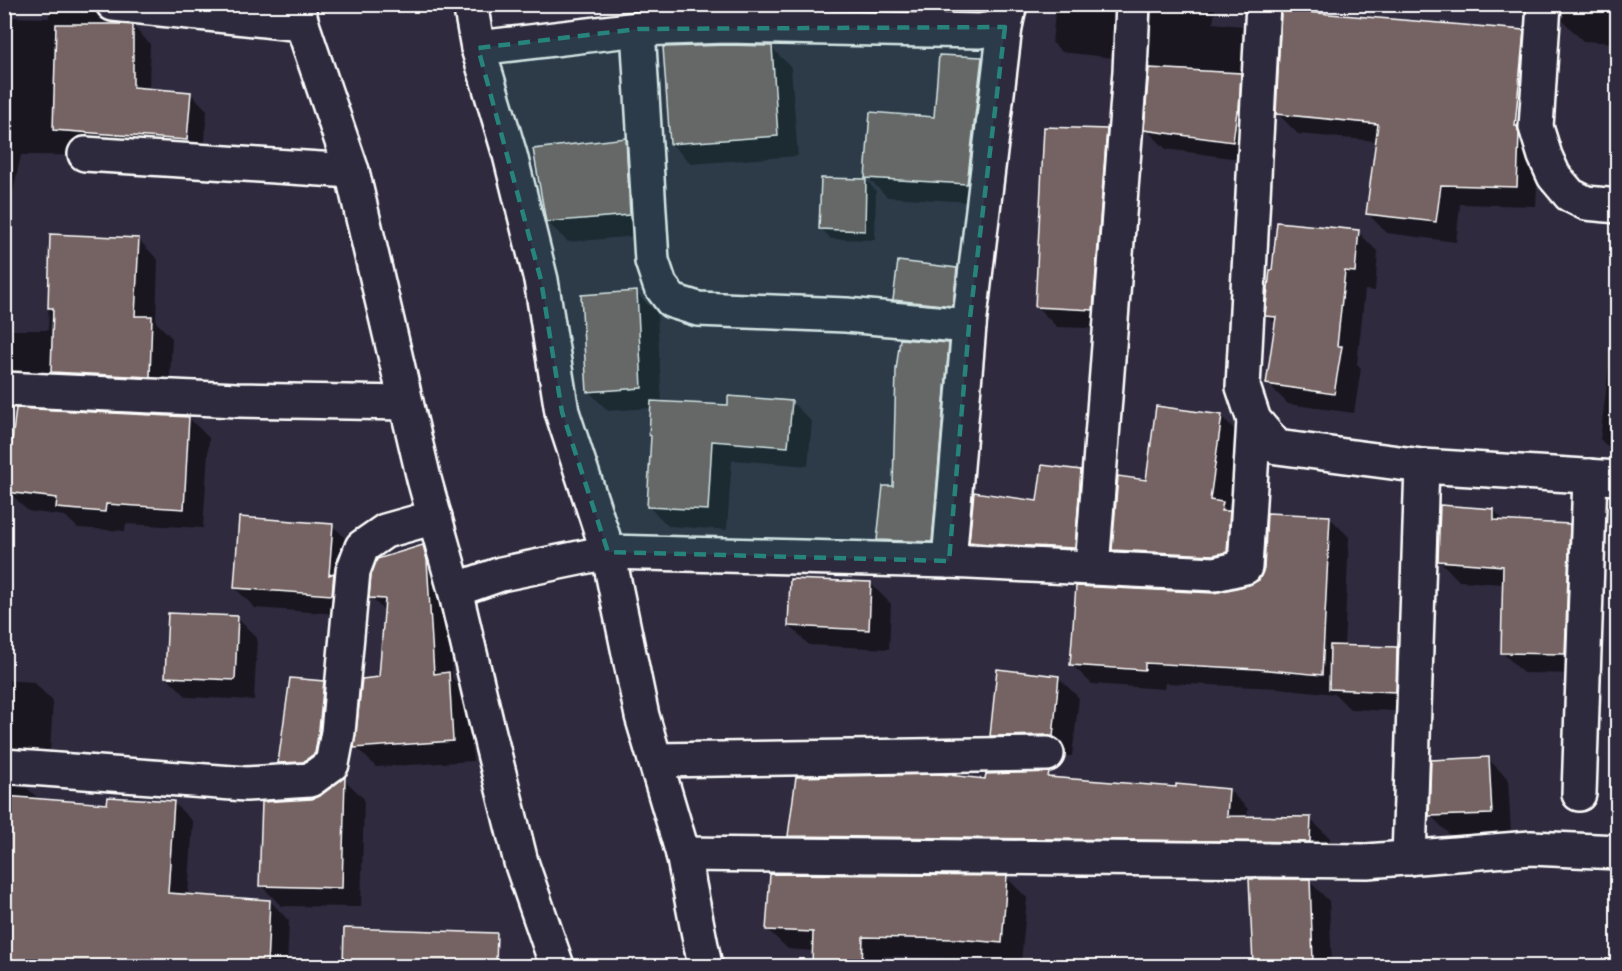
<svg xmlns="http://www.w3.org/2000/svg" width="1622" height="971" viewBox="0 0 1622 971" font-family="Kalam,sans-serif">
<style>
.shadow{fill:#0007}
.building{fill:#756262;stroke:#fff;stroke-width:1.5}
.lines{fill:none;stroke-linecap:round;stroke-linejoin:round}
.minor-casing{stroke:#fff;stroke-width:38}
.minor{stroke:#2f2a3d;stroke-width:33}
.marked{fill:#27847c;fill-opacity:0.2;stroke:#27847c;stroke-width:4.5;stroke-dasharray:12 8;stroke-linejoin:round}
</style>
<rect width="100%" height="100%" fill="#2f2a3d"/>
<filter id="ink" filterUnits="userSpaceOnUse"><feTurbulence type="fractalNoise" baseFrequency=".0167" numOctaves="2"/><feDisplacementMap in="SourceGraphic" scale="12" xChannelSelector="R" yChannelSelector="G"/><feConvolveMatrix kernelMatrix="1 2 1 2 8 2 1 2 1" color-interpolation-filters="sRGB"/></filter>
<g filter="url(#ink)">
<g class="shadow">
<polygon points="50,4 121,4 111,19 112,24 133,26 150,44 149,90 190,93 207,110 204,156 21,155 4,233 4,17 49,18"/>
<polygon points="738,4 818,4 815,28 757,27 737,7"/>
<polygon points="1056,4 1113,9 1124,19 1122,59 1062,52 1052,42"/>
<polygon points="1153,4 1216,4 1213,23 1242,26 1263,46 1253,161 1166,149 1146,129"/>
<polygon points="1564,4 1618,4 1618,43 1583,41 1563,21"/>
<polygon points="1523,32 1543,52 1536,206 1460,204 1456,242 1387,233 1367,213 1377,141 1298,134 1278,114"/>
<polygon points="771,47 791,67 798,156 691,164 671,144"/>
<polygon points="941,56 982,59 1002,79 987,203 887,197 867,177 936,118"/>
<polygon points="1106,131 1126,151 1113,329 1057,327 1037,307"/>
<polygon points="625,140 645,160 650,235 568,242 547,222"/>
<polygon points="866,180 876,191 875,240 831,239 821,228"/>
<polygon points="1358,232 1378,252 1375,291 1365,290 1357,364 1361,368 1354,413 1288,404 1267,383 1277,325 1267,316"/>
<polygon points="51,236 138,239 158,260 156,322 172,338 169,397 4,402 4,330 48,330"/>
<polygon points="956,270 977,290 972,325 915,320 895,300"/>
<polygon points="636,293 657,313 662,403 729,407 792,402 812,422 808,466 732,460 727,530 668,526 648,506 652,408 608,411 588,391"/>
<polygon points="1617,304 1618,305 1618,457 1600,439"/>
<polygon points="948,344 968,365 951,561 899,560 879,540 895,488"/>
<polygon points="1221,416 1238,433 1228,509 1239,521 1244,569 1131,567 1114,550 1147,482"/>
<polygon points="189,418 209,438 203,528 126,524 125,531 78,528 65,516 28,511 8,491"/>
<polygon points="1080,472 1100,492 1094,568 991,561 971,541 1038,502"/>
<polygon points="1494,510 1505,522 1569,525 1589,546 1585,674 1523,673 1503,653 1504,584 1459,581 1439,560"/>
<polygon points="1329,517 1349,537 1344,647 1397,648 1417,668 1415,712 1350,709 1335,694 1278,688 1165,683 1164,689 1092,684 1071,664 1215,594 1250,587 1260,581"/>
<polygon points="332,525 352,545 352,615 255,608 235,588"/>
<polygon points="422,546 443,567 447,581 452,678 468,694 473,761 376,767 356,747 380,679 385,612 371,597"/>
<polygon points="871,584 891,604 889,649 809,645 789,625"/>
<polygon points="237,618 257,638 254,700 187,697 167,677"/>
<polygon points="1059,678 1079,698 1072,756 1012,756 992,736"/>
<polygon points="4,680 33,682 53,701 49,768 8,776 4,785"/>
<polygon points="323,682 343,702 335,773 300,783 279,763"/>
<polygon points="1488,759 1508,779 1511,833 1451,836 1431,816"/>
<polygon points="1048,774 1053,778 1177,788 1229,790 1248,809 1247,818 1310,819 1330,838 1329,860 808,855 789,836 987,780"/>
<polygon points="344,779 364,799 361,907 281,906 261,885 312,800 322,796"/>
<polygon points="4,785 5,786 27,788 40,800 109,806 173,802 193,822 188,896 270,901 289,921 287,966 4,966"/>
<polygon points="1007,878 1027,898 1021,962 976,959 883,956 882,966 813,966 814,951 788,949 767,929"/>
<polygon points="1309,881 1329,901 1332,966 1257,966 1254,963"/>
<polygon points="345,930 447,952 446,966 344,966"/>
</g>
<g class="building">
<polygon points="659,4 769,4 769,8 726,7 660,10"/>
<polygon points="1281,10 1524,30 1515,126 1517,126 1519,134 1517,187 1441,185 1436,222 1366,214 1378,124 1276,114"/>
<polygon points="56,24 120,24 133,25 133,87 191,92 187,140 53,130"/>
<polygon points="727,45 772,46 778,136 670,144 663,47"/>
<polygon points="939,55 982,57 967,184 865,178 870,112 934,117"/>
<polygon points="1149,68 1241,73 1239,111 1237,111 1233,142 1144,130"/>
<polygon points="1044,127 1107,129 1093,310 1035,307"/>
<polygon points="626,138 630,215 546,222 533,149"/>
<polygon points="821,178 866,179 865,231 819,229"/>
<polygon points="1277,222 1359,230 1355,272 1345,271 1337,346 1342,346 1334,394 1266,384 1276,317 1265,316 1270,270 1272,270"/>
<polygon points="50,234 139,238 135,316 152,316 150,377 51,372 53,308 48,308"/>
<polygon points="898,261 957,268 953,306 893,300"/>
<polygon points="637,291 642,388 587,392 581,295"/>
<polygon points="900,339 949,343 932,542 877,540 883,486 893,486 896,370"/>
<polygon points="728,396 792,401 788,447 712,441 708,510 647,507 651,436 649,435 651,401 728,405"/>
<polygon points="1156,406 1222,415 1210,500 1223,502 1221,511 1230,511 1227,552 1213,555 1112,550 1118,476 1146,480"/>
<polygon points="16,408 189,417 184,509 106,504 105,512 56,508 57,498 6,492"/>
<polygon points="1042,465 1081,470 1075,548 989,544 969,542 974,492 1037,501"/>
<polygon points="1440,505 1494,509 1494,520 1570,524 1565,654 1501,653 1503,566 1438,561"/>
<polygon points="1267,513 1330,516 1322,675 1257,669 1145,663 1145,670 1070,665 1076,586 1214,593 1249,585 1259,580 1264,569"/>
<polygon points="239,517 333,524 329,575 334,573 332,595 234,588"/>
<polygon points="423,545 427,560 434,674 449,672 453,741 354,748 362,679 379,677 385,599 369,598 371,575 377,559"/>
<polygon points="790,579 871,582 869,630 788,626"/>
<polygon points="168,613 238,616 235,680 165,677"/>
<polygon points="1330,645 1397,647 1396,692 1329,689"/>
<polygon points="997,669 1059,676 1053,737 1047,735 990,736"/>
<polygon points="290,678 324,681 319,729 315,753 303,762 278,763"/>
<polygon points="1489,757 1492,814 1429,816 1431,760"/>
<polygon points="1049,772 1048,777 1176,787 1176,784 1229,789 1227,816 1311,817 1310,842 788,836 796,777 939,774 985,779 986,774"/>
<polygon points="345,777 342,888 259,886 262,802 312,799 321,795"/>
<polygon points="4,796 107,804 108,797 174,801 168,893 270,900 267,966 4,966"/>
<polygon points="770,874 1007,876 1002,943 955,939 863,937 862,966 812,966 813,932 766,930"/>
<polygon points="1249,879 1310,879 1313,961 1253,964"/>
<polygon points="344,928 497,933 496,966 343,966"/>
</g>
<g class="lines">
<g class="minor-casing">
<g id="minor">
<polyline points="113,4 302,24"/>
<polyline points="297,4 302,24 352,171 424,479 455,590 486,721 521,862 557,966"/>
<polyline points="470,4 478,48 510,155 541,280 562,412 608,552 642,716 683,854 705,966"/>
<polyline points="1263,4 1243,387 1254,420 1277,447 1422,466 1618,478"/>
<polyline points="1544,4 1536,127 1545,156 1554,176 1570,195 1586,203 1618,206"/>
<polyline points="638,29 652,261 660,285 672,301 698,309 846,315 969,326"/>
<polyline points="478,48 638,29 727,26 979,31 1005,27 1010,4"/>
<polyline points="85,154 352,171"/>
<polyline points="4,389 237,400 406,403"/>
<polyline points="949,561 969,326 1005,27"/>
<polyline points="1092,568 1130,71 1133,4"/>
<polyline points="455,590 501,574 608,552 949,561 1215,574 1245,567 1254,420"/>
<polyline points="655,760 1047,754"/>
<polyline points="4,766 246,784 310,780 332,764 338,732 353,571 362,547 385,531 435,517"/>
<polyline points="1579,794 1590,476"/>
<polyline points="683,854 1367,861 1531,848 1618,852"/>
<polyline points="1409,858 1422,466"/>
</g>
</g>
<use href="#minor" class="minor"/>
</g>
</g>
<path class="marked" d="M1005,27L969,326L949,561L608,552L562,412L541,280L478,48L638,29Z"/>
<rect width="1622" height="971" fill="none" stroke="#2f2a3d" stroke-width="24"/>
<rect x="12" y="12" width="1598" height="947" fill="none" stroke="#fff" stroke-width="2" filter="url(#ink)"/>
</svg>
